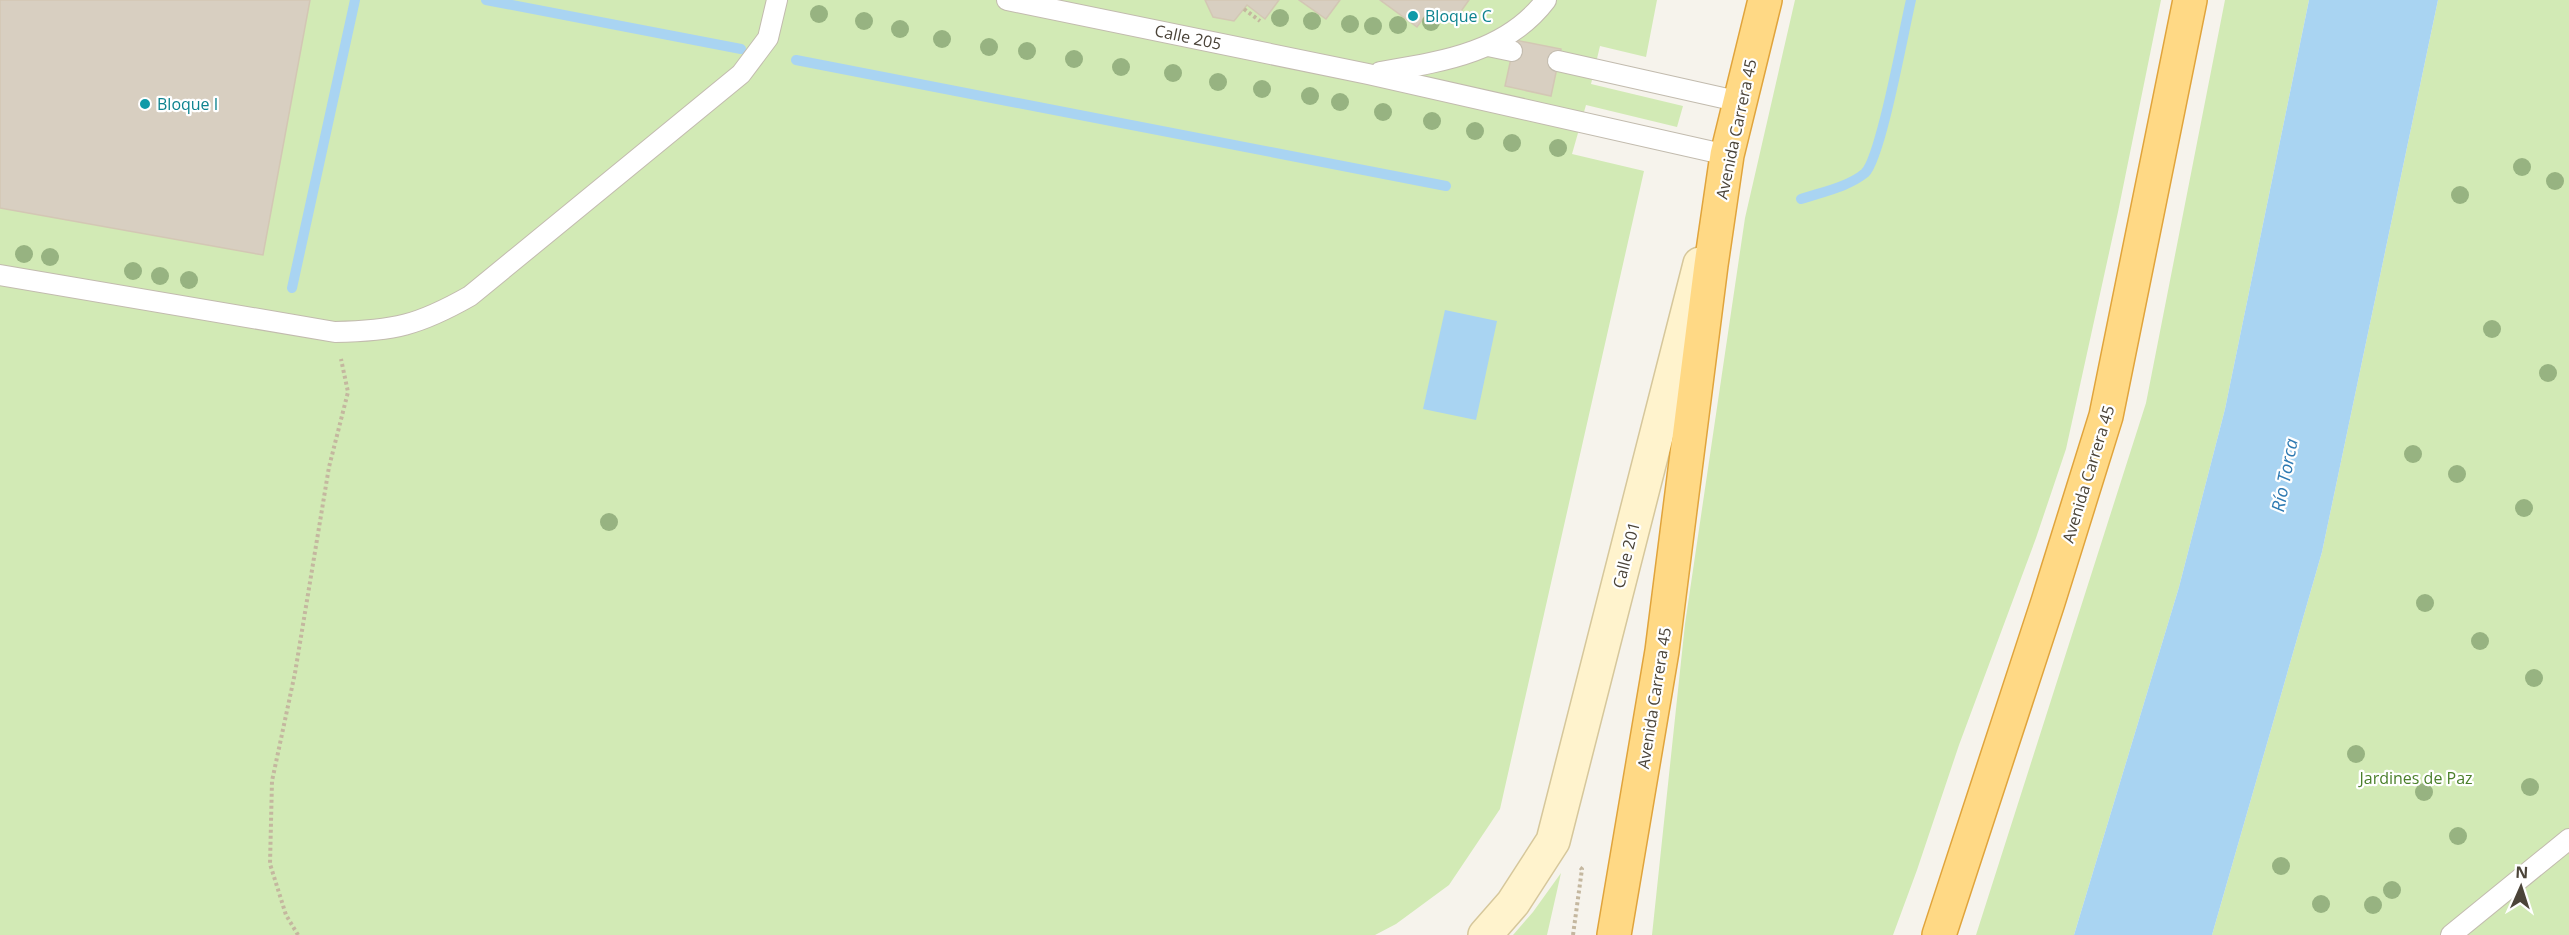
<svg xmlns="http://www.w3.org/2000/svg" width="2569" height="935" viewBox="0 0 2569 935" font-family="'Open Sans',sans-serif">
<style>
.green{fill:#d2eab5}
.water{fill:#a9d4f2}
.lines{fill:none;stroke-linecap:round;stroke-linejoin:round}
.stream{stroke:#a9d4f2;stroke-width:10}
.building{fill:#d8cfc1;stroke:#d3c7b4;stroke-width:1.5}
.service-casing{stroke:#c2bbae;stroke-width:22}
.secondary-casing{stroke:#d6c79b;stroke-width:36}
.trunk-casing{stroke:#e0a43c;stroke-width:36}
.path{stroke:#c4b79f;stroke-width:4;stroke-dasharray:3 3;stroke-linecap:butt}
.service{stroke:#fff;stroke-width:20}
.secondary{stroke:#fff3cd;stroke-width:33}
.trunk{stroke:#ffd985;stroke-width:33}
.tree{fill:#97b381}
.culture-dot{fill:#0f9aa8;stroke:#fff;stroke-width:2}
.labels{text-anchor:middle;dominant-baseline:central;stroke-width:4.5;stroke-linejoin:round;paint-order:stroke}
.culture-label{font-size:16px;fill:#0d838f;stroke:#fff;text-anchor:start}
.street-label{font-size:16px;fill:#4b4439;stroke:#fff}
.park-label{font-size:16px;fill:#4a7f2a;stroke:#fff}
.water-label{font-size:18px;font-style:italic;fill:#2e7ab2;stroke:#fff}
</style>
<rect width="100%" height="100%" fill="#f6f3ec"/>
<g class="green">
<polygon points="0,0 1657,0 1646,57 1600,46 1591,84 1683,106 1677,127 1586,105 1572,154 1644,171 1500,809 1449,885 1396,924 1375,935 0,935"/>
<polygon points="1795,0 2161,0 2118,212 2066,449 2036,538 1959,745 1917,870 1893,935 1652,935 1685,624 1745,218"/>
<polygon points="2225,0 2309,0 2225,409 2179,587 2074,935 1976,935 2146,403"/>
<polygon points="2438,0 2569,0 2569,935 2212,935 2322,552"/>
<polygon points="1561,873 1547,935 1513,935 1533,912"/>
</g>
<g class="water">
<polygon points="2309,0 2438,0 2322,552 2212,935 2074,935 2179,587 2225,409"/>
<polygon points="1445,310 1497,321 1476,420 1423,409"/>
</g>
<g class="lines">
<g class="stream">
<polyline points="486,0 741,49"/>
<polyline points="796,60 1446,186"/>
<path d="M1801,199C1822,192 1848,187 1865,173C1881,158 1904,29 1911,0"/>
<polyline points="292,288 355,0"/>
</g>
</g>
<g class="building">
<polygon points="0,0 310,0 263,255 0,208"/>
<polygon points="1205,0 1279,0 1265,19 1247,5 1234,21 1213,17"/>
<polygon points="1299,0 1340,0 1326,19"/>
<polygon points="1380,0 1469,0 1452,24 1431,8 1417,27"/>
<polygon points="1515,40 1561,49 1551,96 1505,86"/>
</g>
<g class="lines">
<g class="service-casing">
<g id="service">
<polyline points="1007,0 1368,74 1727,155"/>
<polyline points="1488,46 1512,51"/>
<polyline points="1558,61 1741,102"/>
<path d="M1380,72C1440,62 1506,53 1546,0"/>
<path d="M0,275L335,332C394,331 419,325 470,296L741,74L768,38L777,0"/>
<polyline points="2451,935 2569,839"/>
</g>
</g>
<g class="secondary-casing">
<polyline id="secondary" points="1485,935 1513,903 1553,841 1700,264"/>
</g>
<g class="trunk-casing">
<g id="trunk">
<polyline points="1614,935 1662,651 1711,265 1727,155 1765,0"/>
<polyline points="1939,935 2048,602 2106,416 2190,0"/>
</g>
</g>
<g class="path">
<polyline points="1244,9 1260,21"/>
<polyline points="298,935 286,915 270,864 272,781 295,673 329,467 348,392 341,359"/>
<polyline points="1573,935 1582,869 1578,866"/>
</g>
<use href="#service" class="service"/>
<use href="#secondary" class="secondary"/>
<use href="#trunk" class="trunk"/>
</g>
<g class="tree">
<circle cx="819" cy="14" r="9"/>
<circle cx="1280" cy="18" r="9"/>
<circle cx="864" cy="21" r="9"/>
<circle cx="1312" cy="21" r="9"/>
<circle cx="1431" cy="22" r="9"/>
<circle cx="1350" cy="24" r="9"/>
<circle cx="1398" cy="25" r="9"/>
<circle cx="1373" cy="26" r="9"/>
<circle cx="900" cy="29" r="9"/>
<circle cx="942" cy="39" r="9"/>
<circle cx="989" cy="47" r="9"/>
<circle cx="1027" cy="51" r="9"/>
<circle cx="1074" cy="59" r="9"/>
<circle cx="1121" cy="67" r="9"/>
<circle cx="1173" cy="73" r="9"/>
<circle cx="1218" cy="82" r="9"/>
<circle cx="1262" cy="89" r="9"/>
<circle cx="1310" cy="96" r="9"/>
<circle cx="1340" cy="102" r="9"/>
<circle cx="1383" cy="112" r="9"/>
<circle cx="1432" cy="121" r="9"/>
<circle cx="1475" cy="131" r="9"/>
<circle cx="1512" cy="143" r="9"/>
<circle cx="1558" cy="148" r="9"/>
<circle cx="2522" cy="167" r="9"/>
<circle cx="2555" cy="181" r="9"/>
<circle cx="2460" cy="195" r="9"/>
<circle cx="24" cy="254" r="9"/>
<circle cx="50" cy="257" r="9"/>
<circle cx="133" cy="271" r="9"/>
<circle cx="160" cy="276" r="9"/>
<circle cx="189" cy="280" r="9"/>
<circle cx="2492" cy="329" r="9"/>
<circle cx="2548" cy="373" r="9"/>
<circle cx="2413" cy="454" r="9"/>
<circle cx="2457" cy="474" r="9"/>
<circle cx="2524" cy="508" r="9"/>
<circle cx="609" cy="522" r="9"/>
<circle cx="2425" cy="603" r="9"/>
<circle cx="2480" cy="641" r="9"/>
<circle cx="2534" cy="678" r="9"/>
<circle cx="2356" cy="754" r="9"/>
<circle cx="2530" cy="787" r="9"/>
<circle cx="2424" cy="792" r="9"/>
<circle cx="2458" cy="836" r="9"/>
<circle cx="2281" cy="866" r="9"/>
<circle cx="2392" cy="890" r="9"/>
<circle cx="2321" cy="904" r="9"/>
<circle cx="2373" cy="905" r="9"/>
</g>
<g class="culture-dot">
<circle cx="1413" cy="16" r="6"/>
<circle cx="145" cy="104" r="6"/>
</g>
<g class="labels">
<g class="culture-label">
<text x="1425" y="16">Bloque C</text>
<text x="157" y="104">Bloque I</text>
</g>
<g class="street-label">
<text transform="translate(1188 37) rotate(12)">Calle 205</text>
<text transform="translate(1736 129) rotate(-78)">Avenida Carrera 45</text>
<text transform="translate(2088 474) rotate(-73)">Avenida Carrera 45</text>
<text transform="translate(1626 555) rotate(-76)">Calle 201</text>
<text transform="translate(1654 698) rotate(-81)">Avenida Carrera 45</text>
</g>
<g class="park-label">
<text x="2416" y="778">Jardines de Paz</text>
</g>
<g class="water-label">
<text transform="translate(2284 475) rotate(-79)">Río Torca</text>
</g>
</g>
<g transform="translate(2521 887) rotate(3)" stroke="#ffffff" stroke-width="4.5" paint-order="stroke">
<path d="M0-4.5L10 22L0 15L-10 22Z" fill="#4b4439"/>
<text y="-9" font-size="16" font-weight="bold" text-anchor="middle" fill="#4b4439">N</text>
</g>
</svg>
